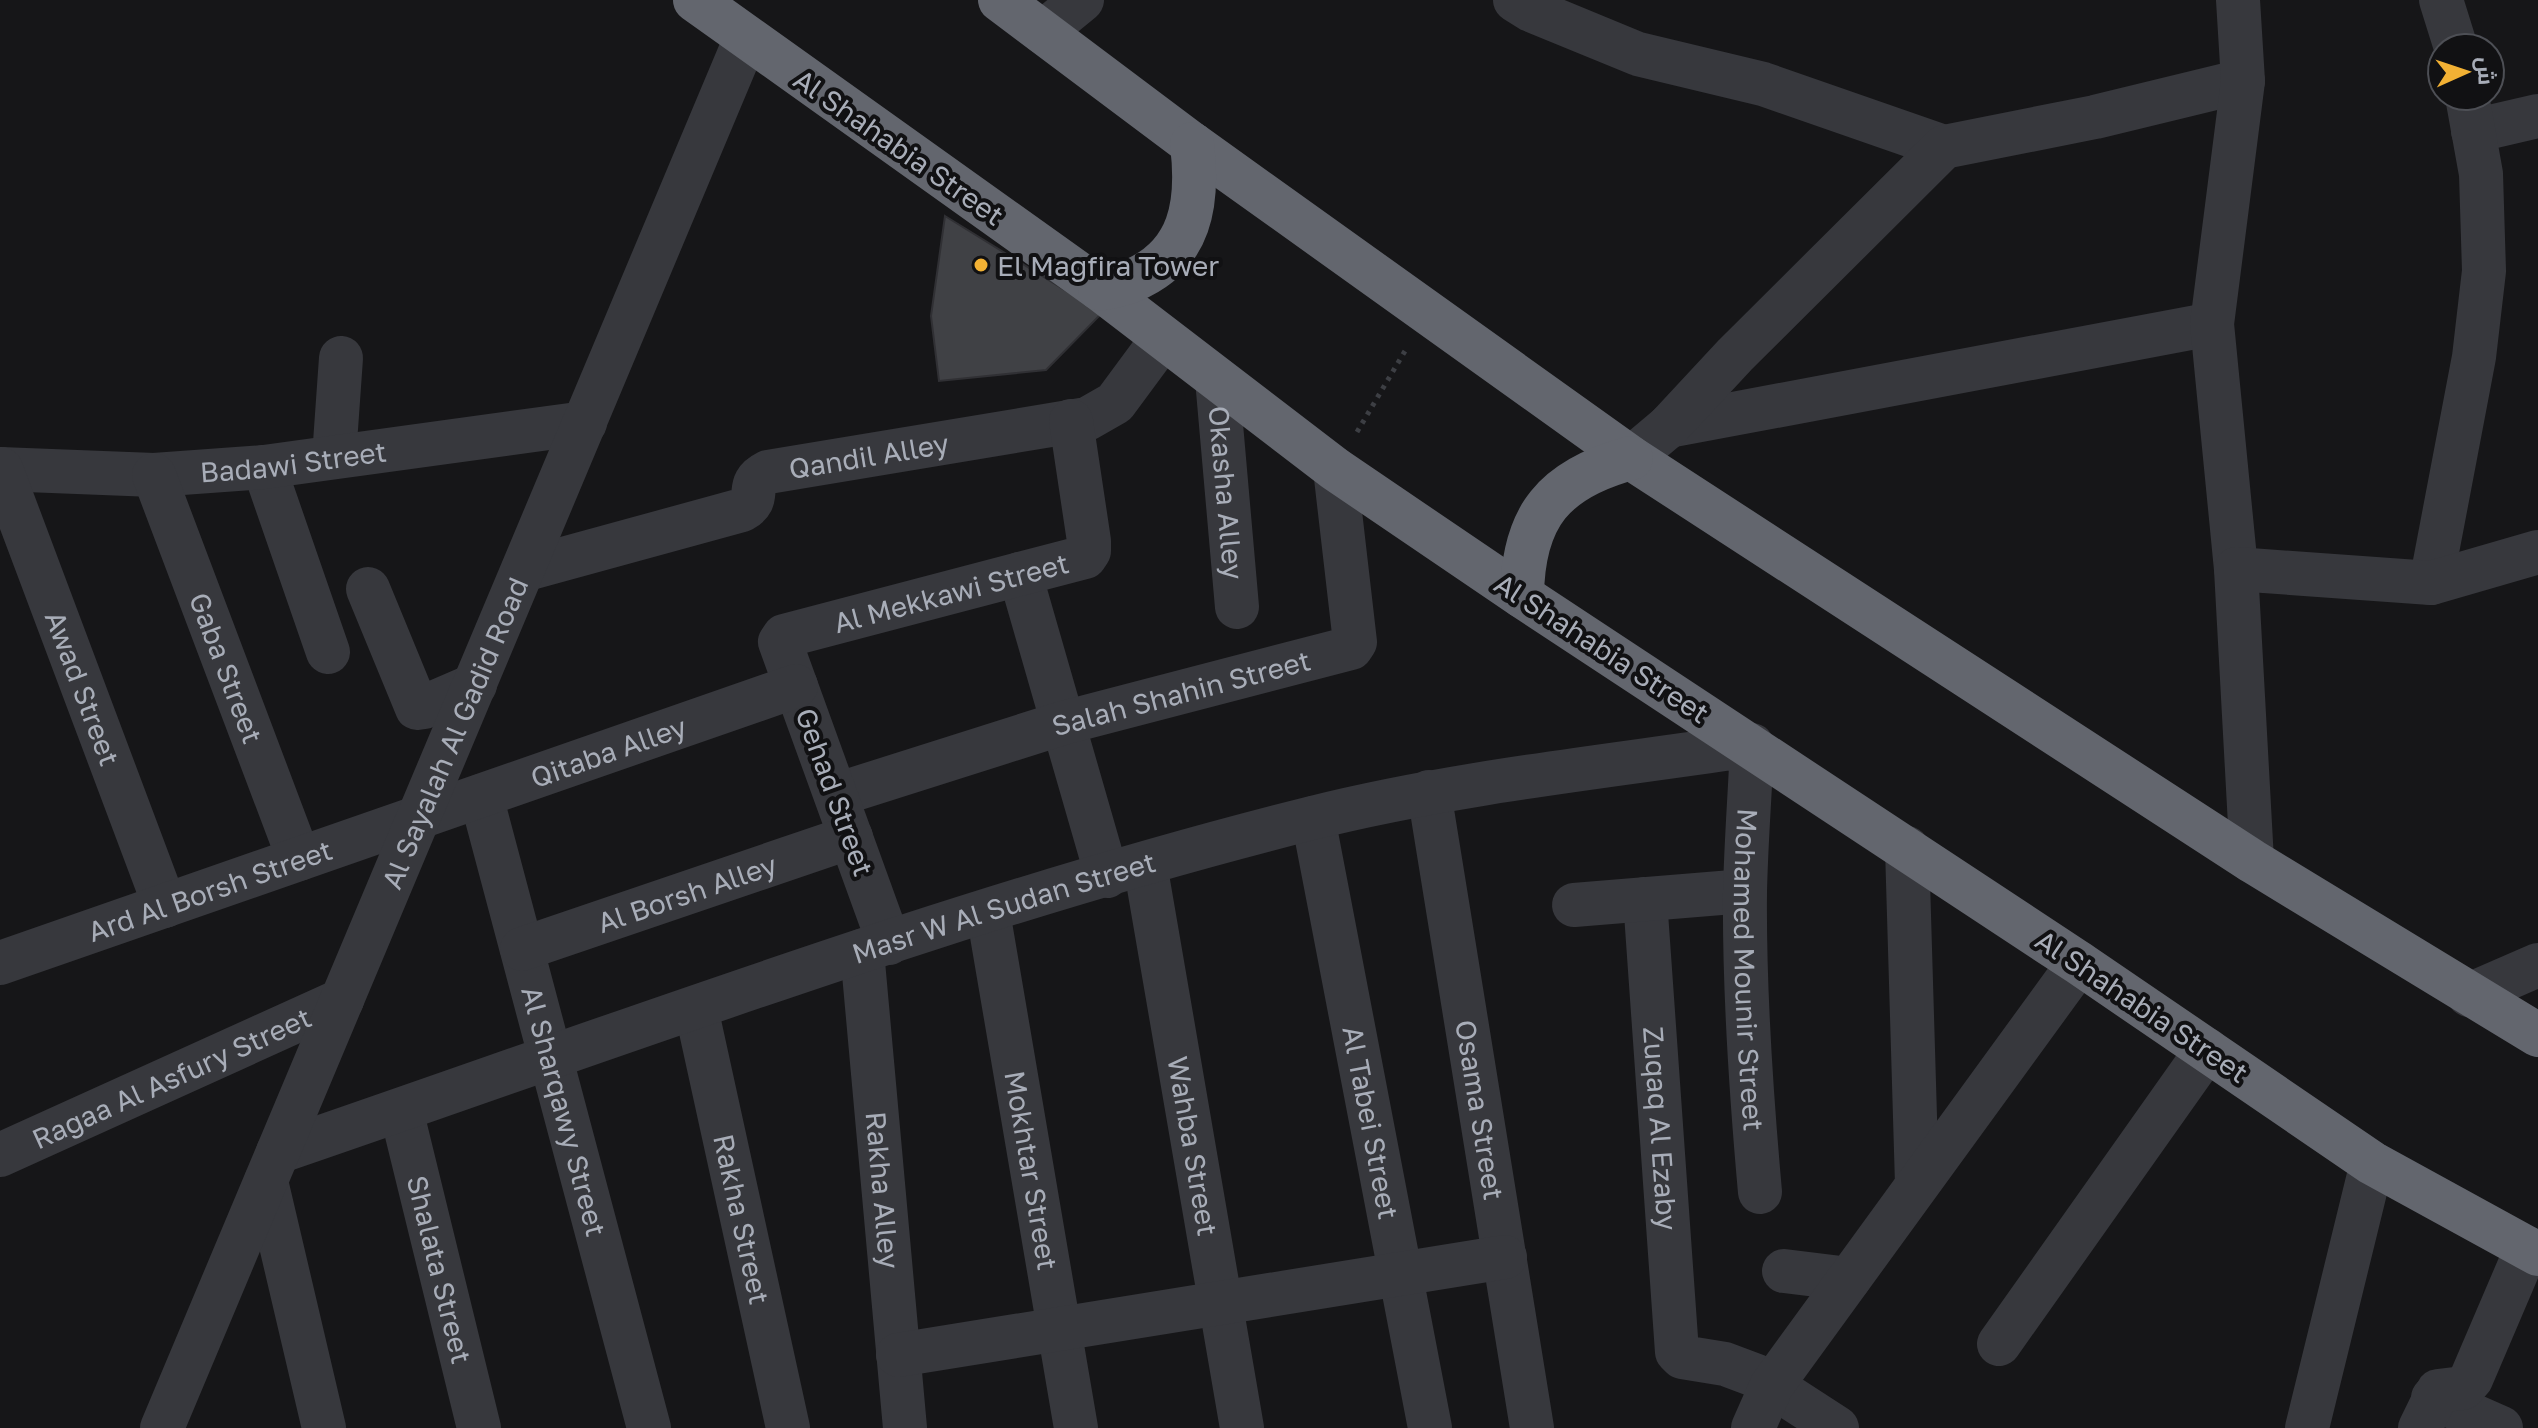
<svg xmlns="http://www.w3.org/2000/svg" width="2538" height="1428" viewBox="0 0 2538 1428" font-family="'Golos Text',Cairo,sans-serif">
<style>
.building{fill:#404145;stroke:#303034;stroke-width:2}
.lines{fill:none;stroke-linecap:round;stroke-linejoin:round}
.path{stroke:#3d3f44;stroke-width:5;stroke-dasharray:4 6;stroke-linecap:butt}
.minor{stroke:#37383d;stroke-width:44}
.highway{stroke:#63666e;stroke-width:44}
.poi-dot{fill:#f2b134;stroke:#111113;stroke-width:3}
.labels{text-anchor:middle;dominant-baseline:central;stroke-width:8;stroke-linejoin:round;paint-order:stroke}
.street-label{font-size:28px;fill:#a8adb8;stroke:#111113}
.poi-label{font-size:28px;fill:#a8adb8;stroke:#111113;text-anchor:start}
</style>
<rect width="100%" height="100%" fill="#161618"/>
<polygon class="building" points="945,216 1102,313 1046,370 939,381 931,316"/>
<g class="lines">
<polyline class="path" points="1357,432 1405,351"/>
<g class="minor">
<polyline points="1515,0 1531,10 1638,54 1763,84 1944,147"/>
<polyline points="2441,0 2456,48"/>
<polyline points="1043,32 1082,0"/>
<polyline points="2473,131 2538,116"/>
<path id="s1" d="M1217,379L1237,607"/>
<polyline points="1669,426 2212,324"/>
<polyline points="334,457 341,358"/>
<polyline points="1631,458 1669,426 1735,355 1944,147 2095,117 2243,81"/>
<polyline points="264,467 328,652"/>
<path id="s2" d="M0,469L154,475L264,467L585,423"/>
<path id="s3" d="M1,469L165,906"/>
<path id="s4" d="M154,475L299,859"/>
<polyline points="2236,569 2212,324 2243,81 2238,0"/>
<path id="s5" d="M523,570L742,510C764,498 742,485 768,472L1087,419L1115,403L1163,338"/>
<polyline points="1020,574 1107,876"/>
<polyline points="2431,583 2474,357 2484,271 2481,174 2467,96"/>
<polyline points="368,589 417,708 424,707 475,685"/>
<path id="s6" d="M1429,792L1532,1428"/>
<path id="s7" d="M836,795L1063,723L1351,648L1355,642L1335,469"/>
<path id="s8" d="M481,796L649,1428"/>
<path id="s9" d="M1313,818L1430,1428"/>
<polyline points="1907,848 1917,1184"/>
<polyline points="2252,861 2236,569 2431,583 2538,552"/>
<path id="s10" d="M1145,864L1242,1428"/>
<path id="s11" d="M1645,899L1677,1352L1682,1357L1725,1364L1757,1376L1837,1428"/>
<polyline points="1574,905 1745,891"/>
<path id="s12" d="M988,912L1076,1428"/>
<path id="s13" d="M889,943L780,642L784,636L1085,557L1089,551V541L1071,421"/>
<path id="s14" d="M522,949L851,837"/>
<path id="s15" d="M862,951L905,1428"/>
<path id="s16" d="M0,963L796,686"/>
<polyline points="2469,995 2538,965"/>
<path id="s17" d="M696,1008L788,1428"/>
<path id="s18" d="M401,1110L479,1428"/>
<path id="s19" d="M278,1152C620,1035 961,906 1312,818C1456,782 1605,767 1752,745C1750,794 1746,843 1745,892C1744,992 1751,1092 1760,1192"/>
<path id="s20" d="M0,1155L342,1000"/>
<polyline points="266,1181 324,1428"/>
<polyline points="1784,1271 1849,1279"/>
<polyline points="1999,1344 2207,1050"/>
<polyline points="898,1355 1505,1257"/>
<polyline points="2433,1398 2501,1428"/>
<path id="s21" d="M162,1428L746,38"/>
<polyline points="1753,1428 1772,1385 2079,963"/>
<polyline points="2307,1428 2372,1163"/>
<polyline points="2420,1428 2438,1391 2463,1388 2471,1379 2527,1248"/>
</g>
<g class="highway">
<polyline points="695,0 1100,289 1335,469 1522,596 2079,963 2372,1163 2538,1254"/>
<polyline points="1000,0 1192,144 1631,458 2252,861 2538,1035"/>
<path d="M1100,289C1110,287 1121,285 1131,281C1192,256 1199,202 1192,144"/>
<path d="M1522,596C1523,516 1554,479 1631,458"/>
</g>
</g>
<circle class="poi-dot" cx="981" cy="265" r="8"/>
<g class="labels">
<g class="street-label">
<text transform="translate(899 147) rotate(35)">Al Shahabia Street</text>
<text stroke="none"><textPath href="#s5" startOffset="378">Qandil Alley</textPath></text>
<text stroke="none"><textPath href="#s2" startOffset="294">Badawi Street</textPath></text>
<text stroke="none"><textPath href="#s1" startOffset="114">Okasha Alley</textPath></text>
<text stroke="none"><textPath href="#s13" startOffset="500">Al Mekkawi Street</textPath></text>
<text transform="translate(1602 648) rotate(33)">Al Shahabia Street</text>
<text stroke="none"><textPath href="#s4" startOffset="206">Gaba Street</textPath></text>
<text stroke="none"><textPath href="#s3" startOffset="234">Awad Street</textPath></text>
<text stroke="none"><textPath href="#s7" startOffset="360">Salah Shahin Street</textPath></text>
<text stroke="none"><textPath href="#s21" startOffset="754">Al Sayalah Al Gadid Road</textPath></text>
<text stroke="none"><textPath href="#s16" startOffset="644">Qitaba Alley</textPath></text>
<text transform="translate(835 792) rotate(70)">Gehad Street</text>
<text stroke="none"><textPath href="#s16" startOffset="222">Ard Al Borsh Street</textPath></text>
<text stroke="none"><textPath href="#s14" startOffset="174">Al Borsh Alley</textPath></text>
<text stroke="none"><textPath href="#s19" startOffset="766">Masr W Al Sudan Street</textPath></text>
<text stroke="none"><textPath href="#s19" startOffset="1758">Mohamed Mounir Street</textPath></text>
<text transform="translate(2142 1006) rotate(34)">Al Shahabia Street</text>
<text stroke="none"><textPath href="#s20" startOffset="188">Ragaa Al Asfury Street</textPath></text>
<text stroke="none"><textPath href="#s6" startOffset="322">Osama Street</textPath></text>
<text stroke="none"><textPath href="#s8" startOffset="326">Al Sharqawy Street</textPath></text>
<text stroke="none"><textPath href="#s9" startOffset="310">Al Tabei Street</textPath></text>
<text stroke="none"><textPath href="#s11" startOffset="230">Zuqaq Al Ezaby</textPath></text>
<text stroke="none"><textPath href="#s10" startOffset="286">Wahba Street</textPath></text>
<text stroke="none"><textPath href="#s12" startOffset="262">Mokhtar Street</textPath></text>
<text stroke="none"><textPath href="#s15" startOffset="240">Rakha Alley</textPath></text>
<text stroke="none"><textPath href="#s17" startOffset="216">Rakha Street</textPath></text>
<text stroke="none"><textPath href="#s18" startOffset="164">Shalata Street</textPath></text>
</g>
<g class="poi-label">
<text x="997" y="265">El Magfira Tower</text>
</g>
</g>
<g transform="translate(2466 72) rotate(87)"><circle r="38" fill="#111113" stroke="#4d4f55" stroke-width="2"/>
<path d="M0-6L14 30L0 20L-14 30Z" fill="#f2b134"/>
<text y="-12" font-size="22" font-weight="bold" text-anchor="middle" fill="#a8adb8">ش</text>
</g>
</svg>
